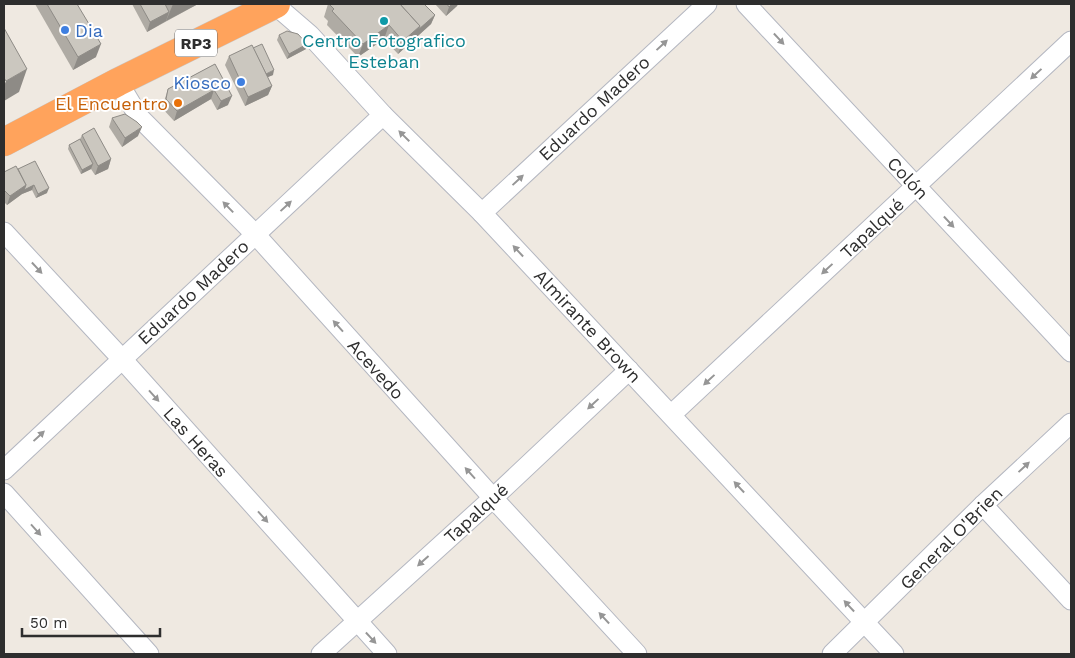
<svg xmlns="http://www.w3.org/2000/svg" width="1075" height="658" viewBox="0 0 1075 658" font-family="'Work Sans',sans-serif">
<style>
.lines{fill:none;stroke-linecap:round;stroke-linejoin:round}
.street-casing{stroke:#b4b7c1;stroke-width:21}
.highway-casing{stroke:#c9c9c9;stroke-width:29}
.street{stroke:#fff;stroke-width:19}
.highway{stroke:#ffa35c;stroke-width:28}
.wall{fill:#afaba4}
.shaded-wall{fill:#8e8b86}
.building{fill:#cbc7bf;stroke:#8e8b86}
.oneway{fill:#969696}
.culture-dot{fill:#0f9aa8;stroke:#fff;stroke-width:2}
.shop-dot{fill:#3f7fe0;stroke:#fff;stroke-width:2}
.food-dot{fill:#e8710a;stroke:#fff;stroke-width:2}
.labels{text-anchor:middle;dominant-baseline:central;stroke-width:4;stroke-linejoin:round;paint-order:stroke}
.shield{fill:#fff;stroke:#6d6d6d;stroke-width:1}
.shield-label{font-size:16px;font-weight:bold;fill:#2e2e2e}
.shop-label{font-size:18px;fill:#366cbe;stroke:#fff;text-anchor:start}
.culture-label{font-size:18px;fill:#0d838f;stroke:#fff}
.food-label{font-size:18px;fill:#c56008;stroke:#fff;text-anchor:end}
.street-label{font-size:18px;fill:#2e2e2e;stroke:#fff}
</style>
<rect width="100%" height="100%" fill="#efe9e1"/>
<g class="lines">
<g class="street-casing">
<g id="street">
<polyline points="274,4 310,35 383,115 482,213 894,654"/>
<polyline points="746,4 1071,352"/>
<polyline points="118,82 139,117 255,234 493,498 637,654"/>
<polyline points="482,213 707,4"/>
<polyline points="4,232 122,359 387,654"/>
<polyline points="672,414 1071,41"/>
<polyline points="4,470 383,115"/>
<polyline points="4,493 149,654"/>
<polyline points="983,505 1071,600"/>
<polyline points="321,654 493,498 629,370"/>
<polyline points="832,654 983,505 1071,423"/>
</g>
</g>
<g class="highway-casing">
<polyline id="highway" points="4,142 118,82 276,4"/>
</g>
<use href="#street" class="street"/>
<use href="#highway" class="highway"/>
</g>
<g class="wall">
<polygon points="35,4 77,4 96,57 73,70"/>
<polygon points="132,4 198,4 147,32"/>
<polygon points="328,4 424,4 435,15 431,24 398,54 384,39 358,57 327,25 328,21 324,17"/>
<polygon points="435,4 458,4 457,6 446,16"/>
<polygon points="279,35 307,44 306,49 287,59 277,40"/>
<polygon points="229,56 273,75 267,77 272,86 268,95 245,106 225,65"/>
<polygon points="215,64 228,105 217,110 211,99 174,121 162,108 168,89"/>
<polygon points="112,118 138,136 122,147 109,127"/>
<polygon points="82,135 111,159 108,169 95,175 91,169 81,174 68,149 69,145 80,139"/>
<polygon points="18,169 47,193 36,198 32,190 22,194 7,205 4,202 4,172"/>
</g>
<g class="shaded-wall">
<polygon points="173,4 198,4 166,21"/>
<polygon points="452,4 458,4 457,6 446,16 449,7"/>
<polygon points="169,12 166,21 147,32 150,22"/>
<polygon points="435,15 431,24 398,54 403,41 420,26"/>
<polygon points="389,25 384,39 358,57 363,44"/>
<polygon points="101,44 96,57 73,70 78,57"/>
<polygon points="307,44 306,49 287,59 289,54"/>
<polygon points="27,69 19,92 4,101 4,86 6,81"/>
<polygon points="274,70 273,75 261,80 263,76"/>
<polygon points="272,86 268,95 245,106 248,97"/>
<polygon points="214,90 211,99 174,121 177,111"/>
<polygon points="232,96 228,105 217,110 221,101"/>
<polygon points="142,127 138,136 122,147 125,138"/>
<polygon points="111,159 108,169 95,175 98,166"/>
<polygon points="93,164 91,169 81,174 82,170"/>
<polygon points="26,185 34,185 32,190 22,194 7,205 10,196"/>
<polygon points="49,188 47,193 36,198 38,194"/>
</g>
<g class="building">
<polygon points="47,4 77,4 101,44 78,57"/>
<polygon points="140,4 165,4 169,12 150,22"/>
<polygon points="329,4 400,4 420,26 403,41 389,25 363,44 332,11 334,9"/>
<polygon points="400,4 424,4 435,15 418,30 420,26"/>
<polygon points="447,4 452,4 449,7"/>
<polygon points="4,28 27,69 6,81 4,78"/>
<polygon points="287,31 298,34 307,44 289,54 279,35"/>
<polygon points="262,44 274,70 266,74 253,48"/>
<polygon points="252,45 272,86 248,97 229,56"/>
<polygon points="215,64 232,96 221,101 214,90 177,111 166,99 168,89"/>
<polygon points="125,114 137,122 142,127 125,138 112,118"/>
<polygon points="94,128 111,159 98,166 82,135"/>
<polygon points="80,139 93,164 82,170 69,145"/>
<polygon points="35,161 49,188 38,194 34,185 24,190 26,185 18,169"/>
<polygon points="16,166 26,185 10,196 4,190 4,172"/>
</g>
<defs><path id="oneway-solid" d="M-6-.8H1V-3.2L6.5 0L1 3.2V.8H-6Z" transform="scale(1.25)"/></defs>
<g class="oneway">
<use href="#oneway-solid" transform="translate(779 39) rotate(47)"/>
<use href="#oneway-solid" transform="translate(662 45) rotate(-43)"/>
<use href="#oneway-solid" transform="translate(1036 74) rotate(137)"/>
<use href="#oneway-solid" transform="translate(404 136) rotate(-135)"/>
<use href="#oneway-solid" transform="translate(518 180) rotate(-43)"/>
<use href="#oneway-solid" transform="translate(286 206) rotate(-43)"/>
<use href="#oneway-solid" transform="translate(228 207) rotate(-134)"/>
<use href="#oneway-solid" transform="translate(949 222) rotate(47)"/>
<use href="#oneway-solid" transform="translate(518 251) rotate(-133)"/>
<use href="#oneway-solid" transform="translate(37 268) rotate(47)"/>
<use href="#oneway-solid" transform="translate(827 269) rotate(137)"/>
<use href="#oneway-solid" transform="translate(338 326) rotate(-132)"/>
<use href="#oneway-solid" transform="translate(709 380) rotate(137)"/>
<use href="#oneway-solid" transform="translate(154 396) rotate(48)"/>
<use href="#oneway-solid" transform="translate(593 404) rotate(137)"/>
<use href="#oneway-solid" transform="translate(39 436) rotate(-43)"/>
<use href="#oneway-solid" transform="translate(1024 467) rotate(-43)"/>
<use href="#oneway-solid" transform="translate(470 473) rotate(-132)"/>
<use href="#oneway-solid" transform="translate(739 487) rotate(-133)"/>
<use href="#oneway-solid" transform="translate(263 517) rotate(48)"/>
<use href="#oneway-solid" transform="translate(36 530) rotate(48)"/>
<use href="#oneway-solid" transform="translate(423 561) rotate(138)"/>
<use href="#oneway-solid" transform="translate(849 606) rotate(-133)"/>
<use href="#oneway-solid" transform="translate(604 618) rotate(-133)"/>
<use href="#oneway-solid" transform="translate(371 638) rotate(47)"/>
</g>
<circle class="culture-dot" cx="384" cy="21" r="5"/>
<g class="shop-dot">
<circle cx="65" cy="30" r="5"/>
<circle cx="241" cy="82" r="5"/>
</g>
<circle class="food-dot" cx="178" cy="103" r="5"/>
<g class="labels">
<rect class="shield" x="175" y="29.5" width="42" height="27" rx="4"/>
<g class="shield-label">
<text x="196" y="43">RP3</text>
</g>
<g class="shop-label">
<text x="75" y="30">Dia</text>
<text x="231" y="82" text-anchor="end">Kiosco</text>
</g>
<g class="culture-label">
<text x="384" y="40">Centro Fotografico<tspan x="384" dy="21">Esteban</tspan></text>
</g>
<g class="food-label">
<text x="168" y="103">El Encuentro</text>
</g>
<g class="street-label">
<text transform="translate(594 108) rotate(-43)">Eduardo Madero</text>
<text transform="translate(908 178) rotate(47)">Colón</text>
<text transform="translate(872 228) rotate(-43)">Tapalqué</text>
<text transform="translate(193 292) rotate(-43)">Eduardo Madero</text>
<text transform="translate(588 326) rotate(47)">Almirante Brown</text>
<text transform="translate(376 369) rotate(48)">Acevedo</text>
<text transform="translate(196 442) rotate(48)">Las Heras</text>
<text transform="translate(476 513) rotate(-42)">Tapalqué</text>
<text transform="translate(951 538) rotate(-45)">General O'Brien</text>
</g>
</g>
<rect width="1075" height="658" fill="none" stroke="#2e2e2e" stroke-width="10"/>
<path d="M22 628v8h138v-8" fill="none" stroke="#2e2e2e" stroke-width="2.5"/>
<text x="30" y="628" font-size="15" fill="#2e2e2e" stroke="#ffffff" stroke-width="4" paint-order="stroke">50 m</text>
</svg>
